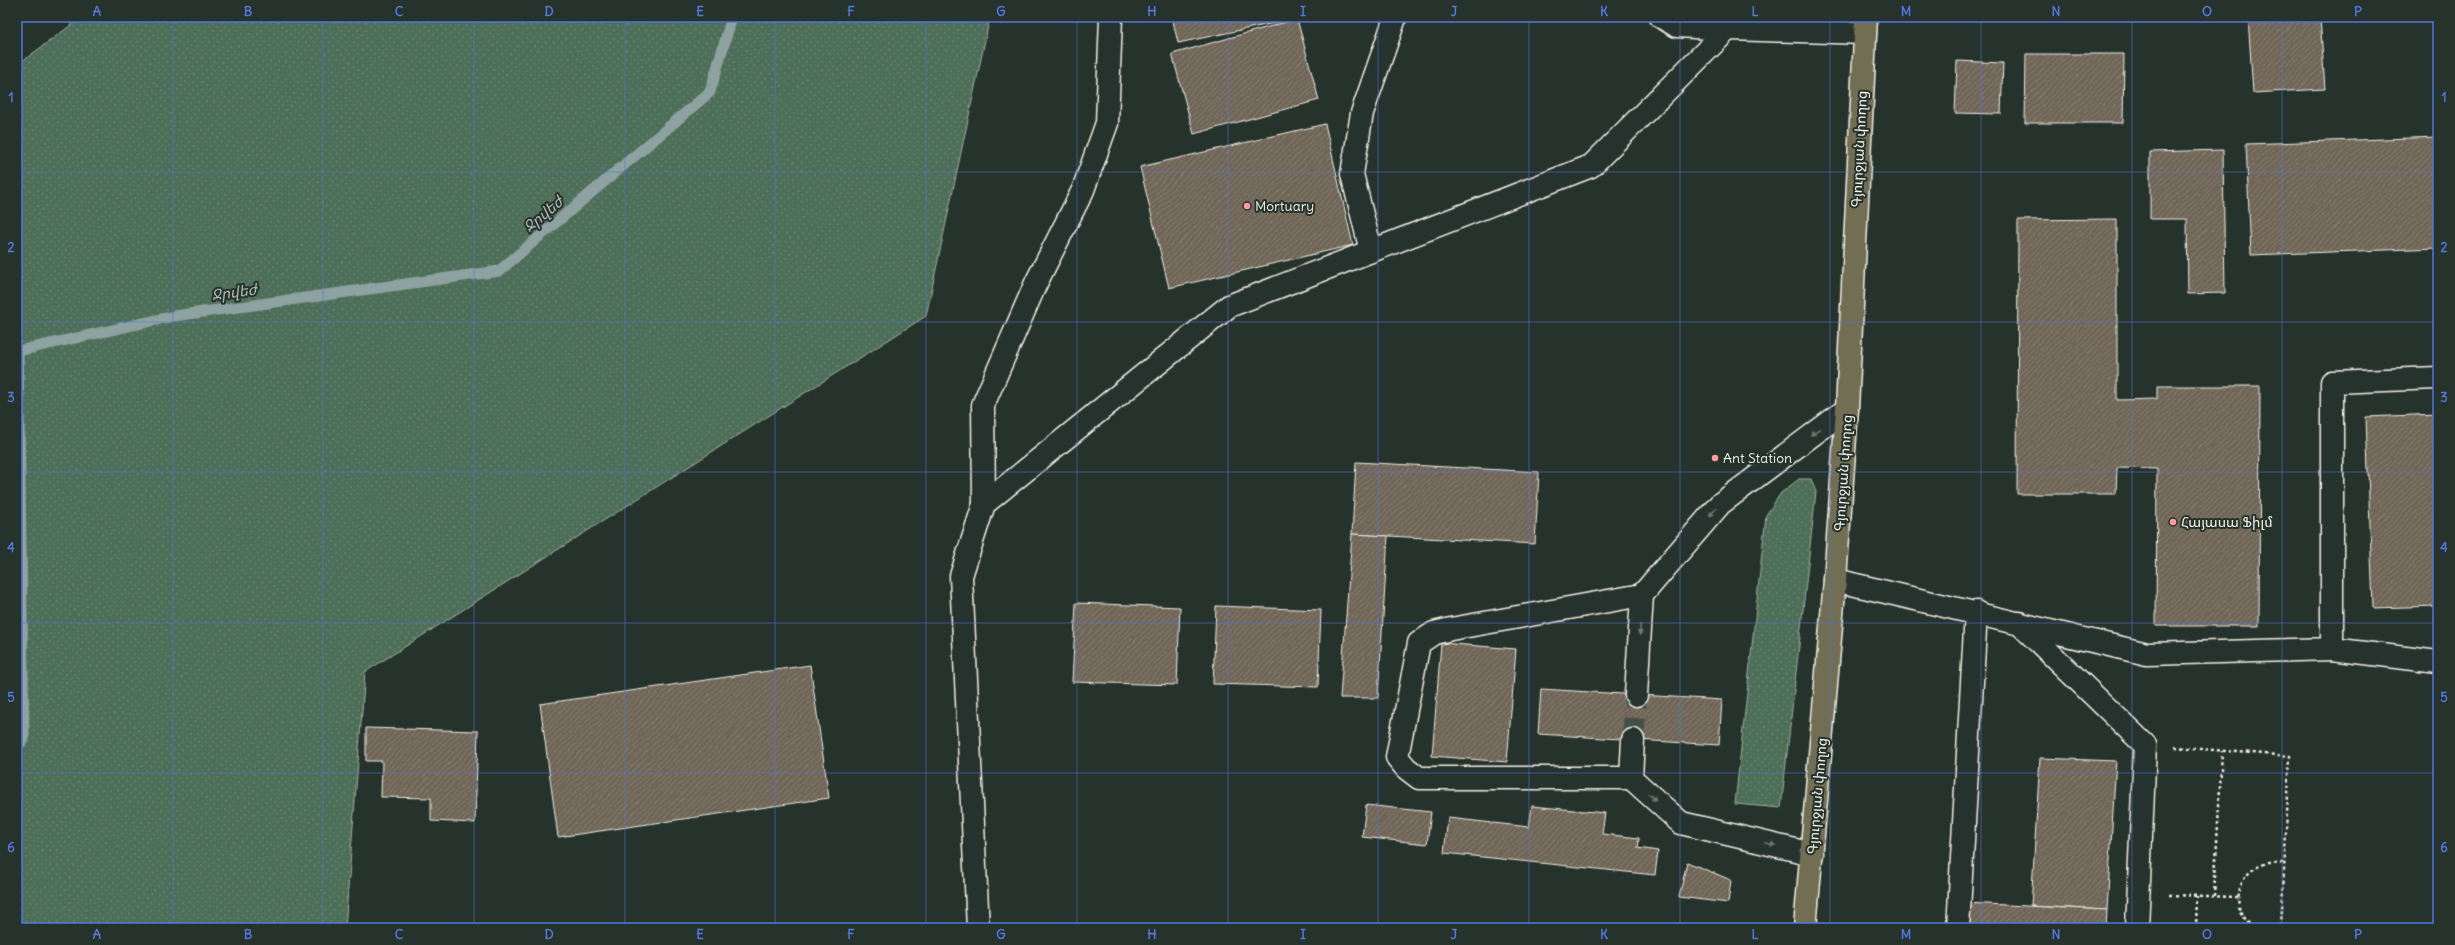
<svg xmlns="http://www.w3.org/2000/svg" width="2455" height="945" viewBox="0 0 2455 945" font-family="Delius,'Noto Sans Armenian',sans-serif">
<style>
.grass{fill:url(#grass-dots);stroke:#a1b0a0}
.lines{fill:none;stroke-linecap:round;stroke-linejoin:round}
.stream{stroke:#8ea2a1;stroke-width:11}
.building{fill:url(#building-hatch);stroke:#f4f1e8}
.minor-tunnel{stroke:#455049;stroke-width:22;stroke-dasharray:22 11;stroke-linecap:butt}
.minor-casing{stroke:#f4f1e8;stroke-width:25}
.major-casing{stroke:#f4f1e8;stroke-width:25}
.path{stroke:#f4f1e8;stroke-width:2.5;stroke-dasharray:3 3;stroke-linecap:butt}
.minor{stroke:#26332d;stroke-width:22}
.major{stroke:#726e52;stroke-width:22}
.oneway{fill:#6e766e}
.grid{fill:none;stroke:#5377dc;stroke-width:1;stroke-opacity:0.55}
.poi-dot{fill:#ff9aa2;stroke:#26332d;stroke-width:1.5}
.labels{text-anchor:middle;dominant-baseline:central;stroke-width:4;stroke-linejoin:round;paint-order:stroke}
.street-label{font-size:14px;fill:#f4f1e8;stroke:#26332d}
.poi-label{font-size:14px;fill:#f4f1e8;stroke:#26332d;text-anchor:start}
.water-label{font-size:15px;font-style:italic;fill:#b0bcb8;stroke:#26332d}
.neatline{fill:none;stroke:#5377dc;stroke-width:1.5}
.grid-label{font-size:13px;text-anchor:middle;font-weight:bold;fill:#5377dc}
</style>
<defs>
<pattern id="grass-dots" width="8" height="8" patternUnits="userSpaceOnUse"><rect width="8" height="8" fill="#4e6e58"/><path d="M2 2h.1M6 6h.1" fill="none" stroke="#688370" stroke-width="1.8" stroke-linecap="round"/></pattern>
<pattern id="building-hatch" width="6" height="6" patternUnits="userSpaceOnUse"><rect width="6" height="6" fill="#706659"/><path d="M-1 1l2-2M0 6l6-6M5 7l2-2" fill="none" stroke="#857c71"/></pattern>
</defs>
<rect width="100%" height="100%" fill="#26332d"/>
<filter id="ink" filterUnits="userSpaceOnUse"><feTurbulence type="fractalNoise" baseFrequency=".025" numOctaves="2"/><feDisplacementMap in="SourceGraphic" scale="8" xChannelSelector="R" yChannelSelector="G"/><feConvolveMatrix kernelMatrix="1 2 1 2 8 2 1 2 1" color-interpolation-filters="sRGB"/></filter>
<g filter="url(#ink)">
<g class="grass">
<polygon points="82,17 990,17 926,316 365,672 345,928 17,928 17,65"/>
<polygon points="1799,479 1811,479 1816,492 1781,808 1735,804 1766,515 1781,493"/>
</g>
<g class="lines">
<polyline class="stream" points="17,746 24,739 18,351 174,316 499,271 710,92 732,17"/>
</g>
<g class="building">
<polygon points="1172,17 1304,17 1178,43"/>
<polygon points="2248,17 2320,17 2325,89 2253,93"/>
<polygon points="1297,19 1319,100 1194,134 1172,54"/>
<polygon points="2026,54 2124,54 2123,123 2025,123"/>
<polygon points="1957,61 2003,63 2001,114 1955,113"/>
<polygon points="1325,124 1353,245 1169,288 1140,167"/>
<polygon points="2438,137 2438,248 2251,255 2246,144"/>
<polygon points="2223,150 2225,293 2188,294 2187,219 2150,219 2150,152"/>
<polygon points="2117,219 2117,400 2157,399 2157,386 2260,386 2259,626 2156,626 2157,469 2117,468 2116,494 2017,494 2018,220"/>
<polygon points="2438,414 2438,606 2373,608 2366,417"/>
<polygon points="1356,462 1539,472 1535,544 1352,534"/>
<polygon points="1352,534 1388,536 1378,698 1340,698"/>
<polygon points="1076,603 1180,607 1177,685 1072,682"/>
<polygon points="1216,606 1321,610 1318,687 1213,684"/>
<polygon points="1441,643 1516,649 1507,762 1432,756"/>
<polygon points="810,665 829,798 558,837 540,704"/>
<polygon points="1541,689 1722,700 1719,745 1538,734"/>
<polygon points="366,728 478,731 475,823 431,821 431,798 381,797 382,761 366,761"/>
<polygon points="2040,758 2116,761 2107,910 2031,906"/>
<polygon points="1366,805 1431,812 1427,844 1362,837"/>
<polygon points="1532,806 1605,813 1602,834 1639,838 1638,848 1658,851 1655,875 1444,853 1448,818 1529,827"/>
<polygon points="1687,862 1731,880 1728,903 1679,897"/>
<polygon points="1965,903 2107,910 2106,928 1964,928"/>
</g>
<g class="lines">
<polyline class="minor-tunnel" points="1633,740 1636,695"/>
<g class="minor-casing">
<g id="minor">
<polyline points="1661,17 1677,26 1728,29"/>
<polyline points="1371,251 1352,174 1362,113 1394,21"/>
<polyline points="984,504 983,405 1036,283 1083,190 1107,123 1111,17"/>
<polyline points="1835,580 2147,654 2332,649 2332,382 2438,378"/>
<polyline points="2019,623 2145,745 2137,928"/>
<polyline points="2332,649 2438,662"/>
<polyline points="1636,695 1642,595 1720,504 1847,409"/>
<polyline points="1633,740 1631,778 1681,823 1812,854"/>
<polyline points="1631,778 1419,778 1406,768 1397,757 1419,643 1434,633 1451,629 1642,595"/>
<polyline points="978,928 961,576 984,504 1229,306 1591,166 1728,29 1865,33"/>
<polyline points="1958,928 1976,612"/>
</g>
</g>
<g class="major-casing">
<polyline id="major" points="1805,928 1835,580 1847,409 1866,17"/>
</g>
<g class="path">
<polyline points="2175,747 2290,756 2281,928"/>
<polyline points="2169,895 2239,897"/>
<polyline points="2214,896 2222,751"/>
<polyline points="2196,928 2197,896"/>
<path d="M2253,928C2230,912 2235,874 2262,865C2269,862 2277,862 2284,863"/>
</g>
<use href="#minor" class="minor"/>
<use href="#major" class="major"/>
</g>
<defs><path id="oneway-solid" d="M-6-.8H1V-3.2L6.5 0L1 3.2V.8H-6Z"/></defs>
<g class="oneway">
<use href="#oneway-solid" transform="translate(1815 432) rotate(144)"/>
<use href="#oneway-solid" transform="translate(1713 512) rotate(131)"/>
<use href="#oneway-solid" transform="translate(1640 630) rotate(93)"/>
<use href="#oneway-solid" transform="translate(1652 797) rotate(41)"/>
<use href="#oneway-solid" transform="translate(1770 844) rotate(14)"/>
</g>
</g>
<path class="grid" d="M173,17V928M323,17V928M474,17V928M625,17V928M775,17V928M926,17V928M1077,17V928M1228,17V928M1378,17V928M1529,17V928M1680,17V928M1830,17V928M1981,17V928M2132,17V928M2282,17V928M17,172H2438M17,322H2438M17,472H2438M17,623H2438M17,773H2438"/>
<g class="poi-dot">
<circle cx="1247" cy="206" r="4"/>
<circle cx="1715" cy="458" r="4"/>
<circle cx="2173" cy="522" r="4"/>
</g>
<g class="labels">
<g class="street-label">
<text transform="translate(1859 149) rotate(-87)">Գյուրջյան փողոց</text>
<text transform="translate(1843 473) rotate(-86)">Գյուրջյան փողոց</text>
<text transform="translate(1817 796) rotate(-85)">Գյուրջյան փողոց</text>
</g>
<g class="poi-label">
<text x="1255" y="206">Mortuary</text>
<text x="1723" y="458">Ant Station</text>
<text x="2181" y="522">Հայասա Ֆիլմ</text>
</g>
<g class="water-label">
<text transform="translate(543 214) rotate(-40)">Ջրվեժ</text>
<text transform="translate(234 292) rotate(-8)">Ջրվեժ</text>
</g>
</g>
<rect width="2455" height="945" fill="none" stroke="#26332d" stroke-width="44"/>
<rect x="22" y="22" width="2411" height="901" class="neatline"/>
<g class="grid-label">
<text x="97" y="16">A</text>
<text x="248" y="16">B</text>
<text x="399" y="16">C</text>
<text x="549" y="16">D</text>
<text x="700" y="16">E</text>
<text x="851" y="16">F</text>
<text x="1001" y="16">G</text>
<text x="1152" y="16">H</text>
<text x="1303" y="16">I</text>
<text x="1454" y="16">J</text>
<text x="1604" y="16">K</text>
<text x="1755" y="16">L</text>
<text x="1906" y="16">M</text>
<text x="2056" y="16">N</text>
<text x="2207" y="16">O</text>
<text x="2358" y="16">P</text>
<text x="11" y="102">1</text>
<text x="2444" y="102">1</text>
<text x="11" y="252">2</text>
<text x="2444" y="252">2</text>
<text x="11" y="402">3</text>
<text x="2444" y="402">3</text>
<text x="11" y="552">4</text>
<text x="2444" y="552">4</text>
<text x="11" y="702">5</text>
<text x="2444" y="702">5</text>
<text x="11" y="852">6</text>
<text x="2444" y="852">6</text>
<text x="97" y="939">A</text>
<text x="248" y="939">B</text>
<text x="399" y="939">C</text>
<text x="549" y="939">D</text>
<text x="700" y="939">E</text>
<text x="851" y="939">F</text>
<text x="1001" y="939">G</text>
<text x="1152" y="939">H</text>
<text x="1303" y="939">I</text>
<text x="1454" y="939">J</text>
<text x="1604" y="939">K</text>
<text x="1755" y="939">L</text>
<text x="1906" y="939">M</text>
<text x="2056" y="939">N</text>
<text x="2207" y="939">O</text>
<text x="2358" y="939">P</text>
</g>
</svg>
